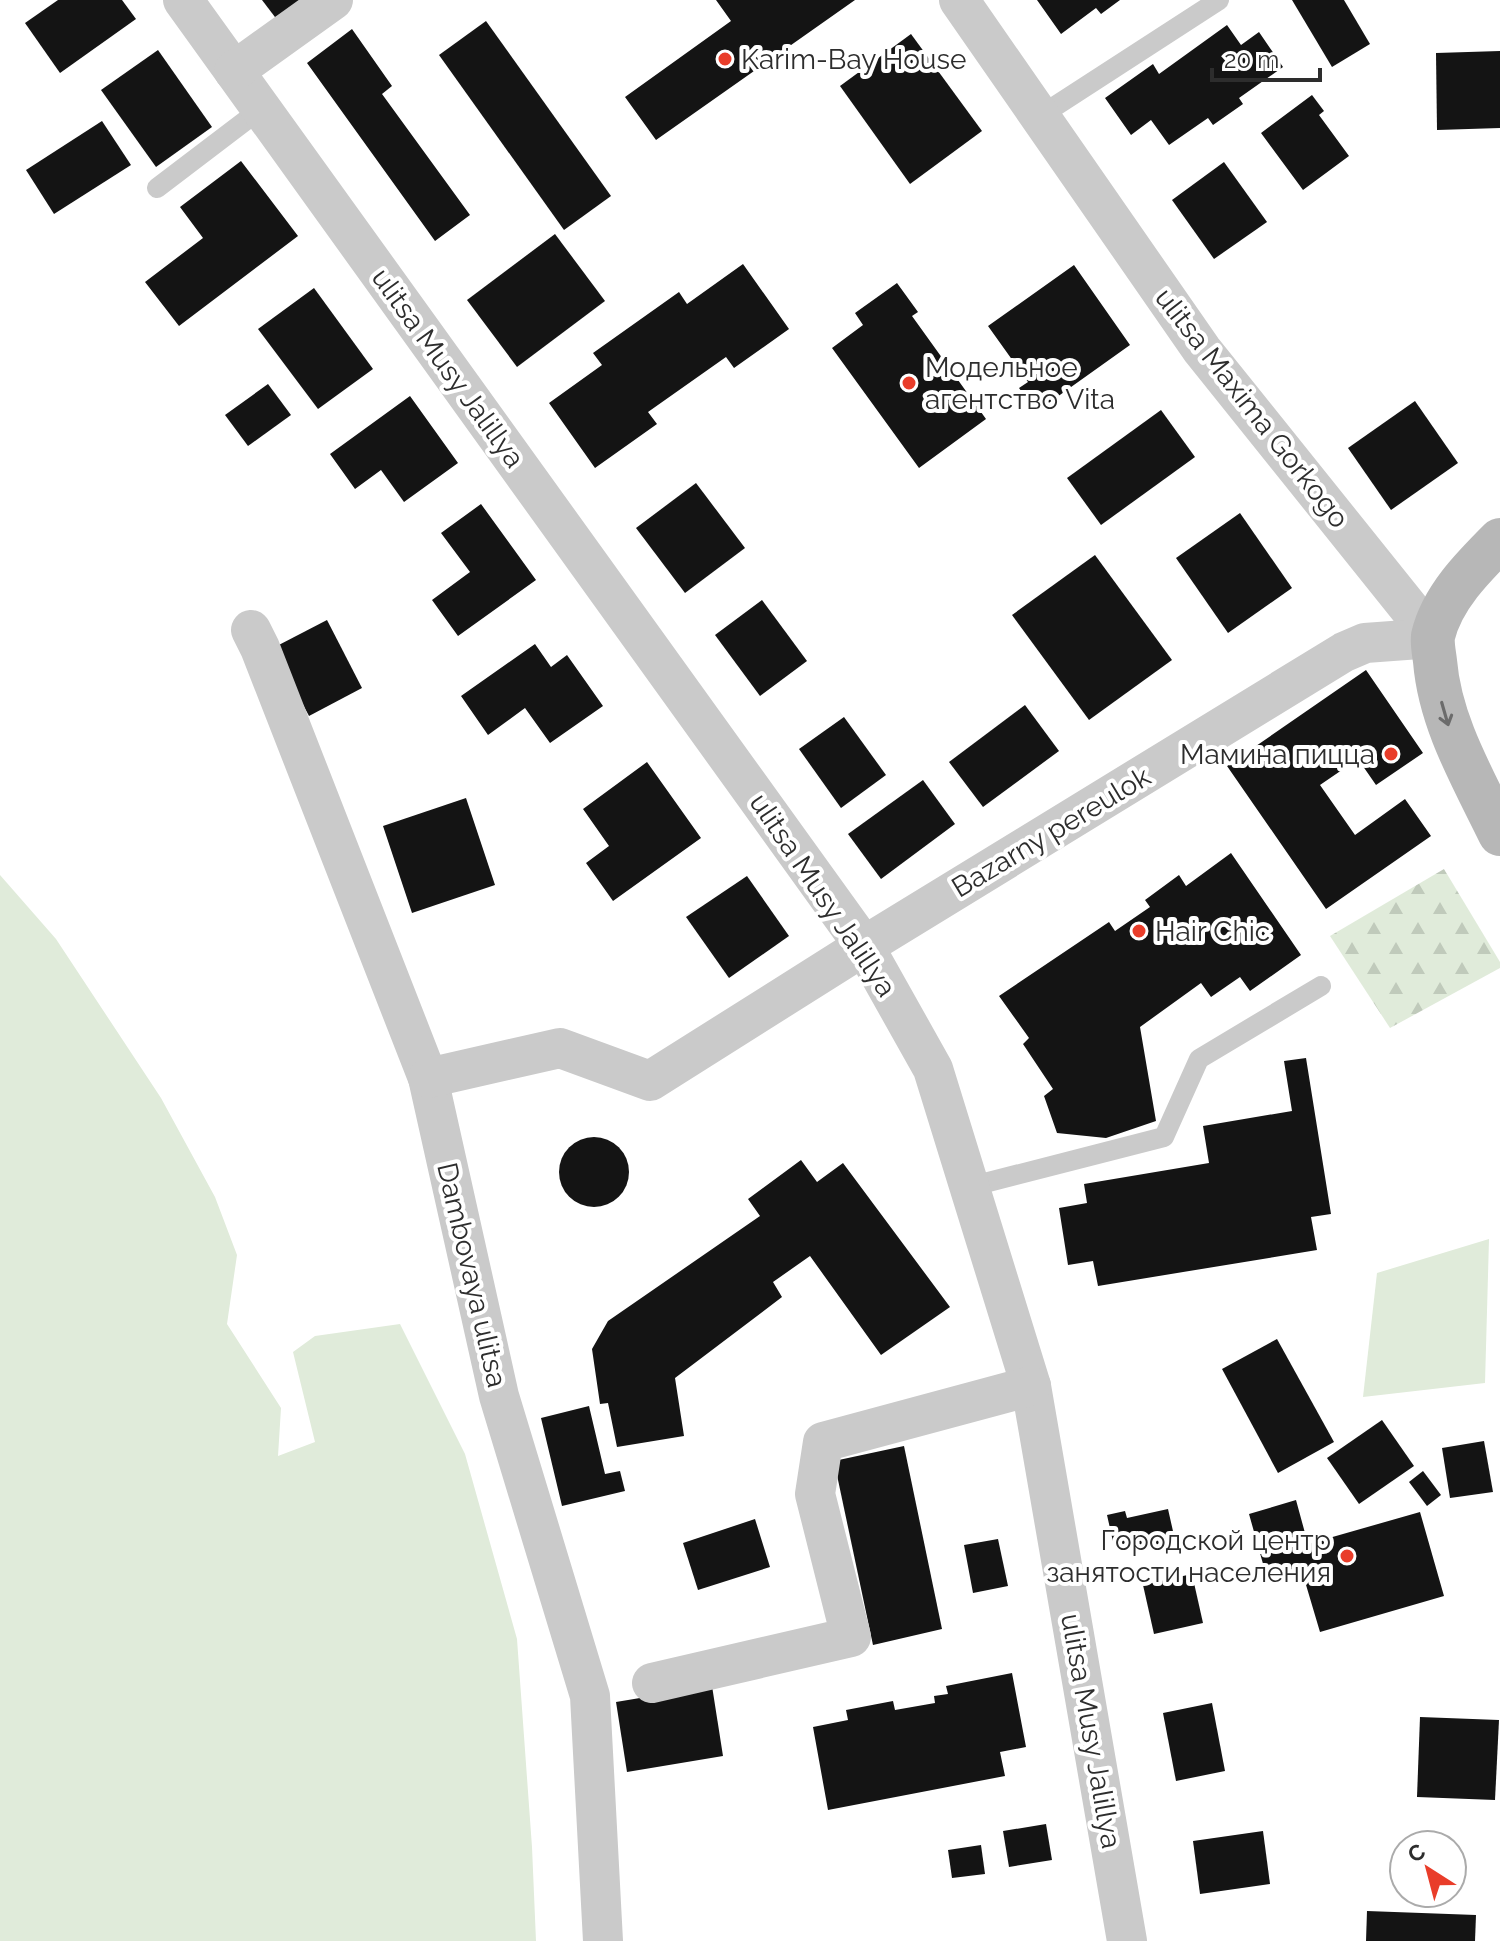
<svg xmlns="http://www.w3.org/2000/svg" width="1500" height="1941" viewBox="0 0 1500 1941" font-family="Raleway,sans-serif">
<style>
.grass{fill:#e0ebda}
.forest{fill:url(#forest-firs)}
.building{fill:#141414}
.lines{fill:none;stroke-linecap:round;stroke-linejoin:round}
.service{stroke:#cacaca;stroke-width:20}
.minor{stroke:#cacaca;stroke-width:40}
.secondary{stroke:#b7b7b7;stroke-width:44}
.oneway{stroke:#6b6b6b}
.poi-dot{fill:#e93d2a;stroke:#fff;stroke-width:3}
.labels{text-anchor:middle;dominant-baseline:central;stroke-width:8;stroke-linejoin:round;paint-order:stroke}
.poi-label{font-size:28px;fill:#2d2d2d;stroke:#fff;text-anchor:start}
.street-label{font-size:28px;fill:#2d2d2d;stroke:#fff}
</style>
<defs>
<pattern id="forest-firs" width="22" height="20" patternUnits="userSpaceOnUse" patternTransform="scale(2)"><rect width="22" height="20" fill="#e0ebda"/><path d="M5 1l3.5 6h-7zM16 11l3.5 6h-7z" fill="#c0cabb"/></pattern>
</defs>
<rect width="100%" height="100%" fill="#fff"/>
<g class="grass">
<polygon points="0,875 56,939 161,1098 215,1197 237,1255 227,1324 281,1408 278,1456 315,1442 293,1352 315,1336 400,1324 465,1454 517,1639 532,1847 536,1941 0,1941"/>
<polygon points="1489,1239 1485,1383 1363,1397 1377,1273"/>
</g>
<polygon class="forest" points="1444,869 1500,962 1500,968 1390,1028 1330,936"/>
<g class="building">
<polygon points="58,0 122,0 136,19 60,73 25,23"/>
<polygon points="262,0 306,0 278,21"/>
<polygon points="716,0 855,0 656,140 625,97 731,21"/>
<polygon points="1037,0 1120,0 1101,14 1096,8 1061,34"/>
<polygon points="1292,0 1344,0 1370,44 1332,67"/>
<polygon points="486,21 611,196 564,230 439,55"/>
<polygon points="1227,25 1241,45 1259,32 1283,67 1239,98 1243,104 1213,125 1208,118 1169,145 1151,120 1131,135 1105,98 1153,64 1159,74"/>
<polygon points="352,29 392,86 382,94 470,215 435,241 307,63"/>
<polygon points="911,34 982,131 910,184 840,86"/>
<polygon points="158,50 212,127 156,167 101,90"/>
<polygon points="1500,51 1500,128 1437,130 1436,53"/>
<polygon points="1312,95 1324,111 1319,115 1349,156 1303,190 1261,133"/>
<polygon points="102,121 131,165 54,214 26,170"/>
<polygon points="241,161 298,236 179,326 145,282 203,238 180,207"/>
<polygon points="1224,162 1267,222 1214,259 1172,200"/>
<polygon points="555,234 605,301 517,367 467,300"/>
<polygon points="743,264 789,329 734,368 726,357 648,412 657,424 595,468 549,403 602,365 593,353 679,292 687,304"/>
<polygon points="1074,265 1130,345 1036,412 1019,388 1028,382 988,326"/>
<polygon points="897,283 918,312 912,316 986,419 919,468 832,348 863,325 855,313"/>
<polygon points="314,288 373,369 318,409 258,329"/>
<polygon points="268,384 291,415 248,446 225,415"/>
<polygon points="410,396 458,463 404,502 381,470 355,489 330,454"/>
<polygon points="1415,401 1458,463 1391,510 1348,448"/>
<polygon points="1161,410 1195,457 1101,525 1067,478"/>
<polygon points="696,483 745,548 685,593 636,528"/>
<polygon points="481,504 536,580 458,636 432,600 470,572 441,533"/>
<polygon points="1240,513 1292,588 1228,633 1176,558"/>
<polygon points="1095,555 1172,660 1089,720 1012,615"/>
<polygon points="762,600 807,661 760,696 715,635"/>
<polygon points="327,620 362,688 309,716 273,648"/>
<polygon points="535,644 551,667 567,655 603,706 550,743 525,708 488,735 461,696"/>
<polygon points="1366,670 1423,753 1376,785 1358,759 1320,785 1355,835 1405,799 1431,836 1326,909 1227,766"/>
<polygon points="1025,705 1059,751 983,807 949,762"/>
<polygon points="844,717 886,775 841,808 799,749"/>
<polygon points="647,762 701,838 613,901 586,863 609,846 583,809"/>
<polygon points="923,780 955,824 881,879 848,834"/>
<polygon points="466,798 495,885 412,913 383,826"/>
<polygon points="1231,853 1301,955 1250,991 1240,977 1211,997 1201,983 1140,1027 1156,1121 1106,1138 1057,1133 1044,1096 1053,1089 1023,1044 1029,1038 999,996 1109,922 1115,931 1150,907 1145,900 1179,875 1186,886"/>
<polygon points="747,876 789,936 729,978 686,917"/>
<polygon points="1306,1058 1331,1214 1311,1217 1317,1250 1098,1286 1093,1261 1068,1265 1059,1208 1087,1203 1084,1184 1209,1163 1203,1126 1292,1111 1284,1061"/>
<circle cx="594" cy="1172" r="35"/>
<polygon points="801,1160 817,1182 843,1163 950,1307 881,1355 810,1256 773,1282 782,1297 675,1378 684,1436 617,1447 608,1403 600,1404 592,1349 608,1321 760,1216 748,1199"/>
<polygon points="1277,1339 1334,1442 1278,1473 1222,1369"/>
<polygon points="589,1406 605,1474 620,1471 625,1491 562,1506 541,1418"/>
<polygon points="1382,1420 1414,1466 1359,1504 1327,1458"/>
<polygon points="1484,1441 1493,1492 1450,1498 1442,1448"/>
<polygon points="904,1446 942,1629 873,1645 834,1461"/>
<polygon points="1423,1471 1441,1495 1427,1506 1409,1482"/>
<polygon points="1296,1500 1308,1544 1420,1512 1444,1596 1320,1632 1301,1568 1267,1578 1249,1514"/>
<polygon points="1168,1509 1175,1540 1134,1551 1132,1542 1114,1546 1107,1515 1125,1511 1127,1518"/>
<polygon points="755,1519 770,1567 698,1590 683,1543"/>
<polygon points="998,1539 1008,1586 973,1593 964,1545"/>
<polygon points="1192,1574 1203,1623 1154,1634 1143,1585"/>
<polygon points="1012,1673 1026,1747 1000,1752 1005,1776 828,1810 813,1727 848,1720 846,1710 893,1701 895,1710 935,1703 934,1696 948,1694 946,1686"/>
<polygon points="712,1686 723,1756 627,1772 616,1702"/>
<polygon points="1212,1703 1225,1771 1176,1781 1163,1713"/>
<polygon points="1420,1717 1499,1720 1495,1800 1417,1797"/>
<polygon points="1046,1824 1052,1860 1009,1867 1003,1831"/>
<polygon points="1263,1831 1270,1884 1200,1894 1193,1841"/>
<polygon points="981,1845 985,1874 952,1878 948,1850"/>
<polygon points="1367,1911 1476,1915 1475,1941 1366,1941"/>
</g>
<g class="lines">
<g class="service">
<polyline points="1040,116 1219,0"/>
<polyline points="157,188 261,109"/>
<polyline points="969,1187 1164,1137 1199,1059 1321,986"/>
</g>
<g class="minor">
<polyline points="183,0 864,946 933,1069 1031,1386 1127,1941"/>
<polyline points="959,0 1202,350 1433,638"/>
<polyline points="234,71 333,0"/>
<polyline points="251,630 260,648 428,1078 499,1396 590,1696 603,1941"/>
<polyline points="428,1078 560,1048 650,1081 864,946 1344,652 1365,643 1433,638"/>
<polyline points="652,1683 851,1637 815,1494 823,1442 1031,1386"/>
</g>
<path class="secondary" d="M1500,540C1473,567 1442,598 1433,636C1432,644 1434,653 1435,661C1440,723 1473,778 1500,834"/>
</g>
<defs><path id="oneway-shaft" d="M-6 0H5M1.5-3L5.5 0L1.5 3" fill="none" stroke-width="1.6" stroke-linecap="round" stroke-linejoin="round" transform="scale(2)"/></defs>
<use class="oneway" href="#oneway-shaft" transform="translate(1445 714) rotate(74)"/>
<g class="poi-dot">
<circle cx="725" cy="59" r="8"/>
<circle cx="909" cy="383" r="8"/>
<circle cx="1391" cy="754" r="8"/>
<circle cx="1139" cy="931" r="8"/>
<circle cx="1347" cy="1556" r="8"/>
</g>
<g class="labels">
<g class="poi-label">
<text x="741" y="59">Karim-Bay House</text>
<text x="925" y="367">Модельное<tspan x="925" dy="32">агентство Vita</tspan></text>
<text x="1375" y="754" text-anchor="end">Мамина пицца</text>
<text x="1155" y="931">Hair Chic</text>
<text x="1331" y="1540" text-anchor="end">Городской центр<tspan x="1331" dy="32">занятости населения</tspan></text>
</g>
<g class="street-label">
<text transform="translate(448 368) rotate(54)">ulitsa Musy Jalillya</text>
<text transform="translate(1252 408) rotate(52)">ulitsa Maxima Gorkogo</text>
<text transform="translate(1051 832) rotate(-31)">Bazarny pereulok</text>
<text transform="translate(823 895) rotate(56)">ulitsa Musy Jalillya</text>
<text transform="translate(472 1275) rotate(77)">Dambovaya ulitsa</text>
<text transform="translate(1091 1731) rotate(80)">ulitsa Musy Jalillya</text>
</g>
</g>
<g transform="translate(1428 1869) rotate(324)"><circle r="38" fill="#ffffff" stroke="#ababab" stroke-width="2"/>
<path d="M0-6L14 30L0 20L-14 30Z" fill="#e93d2a"/>
<text y="-12" font-size="22" font-weight="bold" text-anchor="middle" fill="#2d2d2d">С</text>
</g>
<path d="M1212 68v12h108v-12" fill="none" stroke="#2d2d2d" stroke-width="4"/>
<text x="1224" y="68" font-size="24" fill="#2d2d2d" stroke="#ffffff" stroke-width="6" paint-order="stroke">20 m</text>
</svg>
